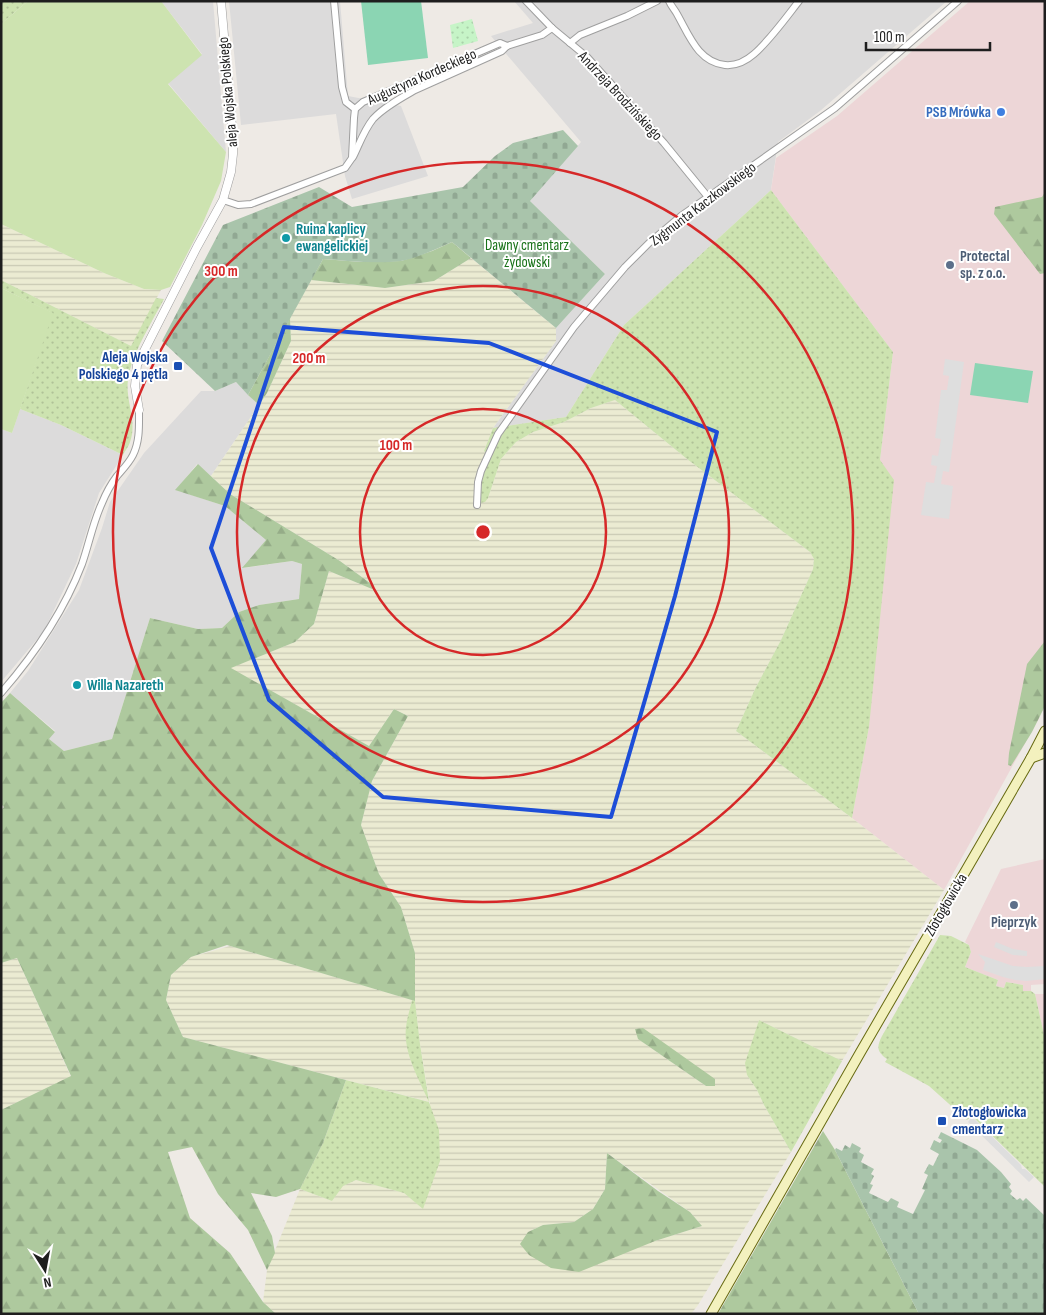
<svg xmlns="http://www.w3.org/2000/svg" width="1046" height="1315" viewBox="0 0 1046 1315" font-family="'Sofia Sans Condensed',sans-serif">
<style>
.residential{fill:#dcdbdb}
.commercial{fill:#edd6d7}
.farmland{fill:url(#farmland-rules);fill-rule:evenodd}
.grass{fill:url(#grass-dots)}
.forest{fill:url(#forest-firs)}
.cemetery{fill:url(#cemetery-stones)}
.park{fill:url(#park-dots)}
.garden{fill:#cde3b0}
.pitch{fill:#8bd5b3}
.parking{fill:#dedede}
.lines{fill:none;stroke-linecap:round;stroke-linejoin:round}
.minor-casing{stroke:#9f9f9f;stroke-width:8}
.tertiary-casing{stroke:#9f9f9f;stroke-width:9}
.secondary-casing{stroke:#676a10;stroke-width:11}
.minor{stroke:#fff;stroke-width:6}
.tertiary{stroke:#fff;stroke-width:8}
.secondary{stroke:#f3f1be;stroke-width:9}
.marked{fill:none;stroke:#1d4ed8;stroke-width:4;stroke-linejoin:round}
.ring{fill:none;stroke:#d62828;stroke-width:2.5}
.shop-dot{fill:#3f7fe0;stroke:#fff;stroke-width:2}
.culture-dot{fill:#0f9aa8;stroke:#fff;stroke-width:2}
.service-dot{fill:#5c6f8a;stroke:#fff;stroke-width:2}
.transit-dot{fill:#1a4fb4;stroke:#fff;stroke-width:2}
.labels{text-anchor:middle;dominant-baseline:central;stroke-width:4;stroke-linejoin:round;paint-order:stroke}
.street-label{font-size:15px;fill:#1e1e1e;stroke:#fff}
.shop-label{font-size:15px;font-weight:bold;fill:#366cbe;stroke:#fff;text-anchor:end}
.culture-label{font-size:15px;font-weight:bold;fill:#0d838f;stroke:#fff;text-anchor:start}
.park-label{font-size:15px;fill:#177117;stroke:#fff}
.service-label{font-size:15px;font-weight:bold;fill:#4e5e75;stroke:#fff;text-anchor:start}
.transit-label{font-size:15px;font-weight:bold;fill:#164399;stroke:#fff;text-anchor:end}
.centre{fill:#d62828;stroke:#fff;stroke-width:2.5}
.ring-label{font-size:15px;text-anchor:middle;font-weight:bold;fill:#d62828;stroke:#fff;stroke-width:4;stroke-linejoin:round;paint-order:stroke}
</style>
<defs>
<pattern id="farmland-rules" width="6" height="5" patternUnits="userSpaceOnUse" patternTransform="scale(1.25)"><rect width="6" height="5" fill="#ebebd2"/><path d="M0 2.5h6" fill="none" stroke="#c9c9b4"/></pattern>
<pattern id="grass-dots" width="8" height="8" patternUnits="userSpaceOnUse" patternTransform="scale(1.25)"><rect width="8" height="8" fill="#cde3b0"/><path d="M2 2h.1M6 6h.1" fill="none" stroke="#b0c297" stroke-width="1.8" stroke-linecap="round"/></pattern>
<pattern id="forest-firs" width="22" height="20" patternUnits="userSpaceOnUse" patternTransform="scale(1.25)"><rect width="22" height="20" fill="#aec99e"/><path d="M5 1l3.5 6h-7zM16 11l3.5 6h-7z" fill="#95ac88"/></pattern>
<pattern id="cemetery-stones" width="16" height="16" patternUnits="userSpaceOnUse" patternTransform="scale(1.25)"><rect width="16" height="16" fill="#a9c4ab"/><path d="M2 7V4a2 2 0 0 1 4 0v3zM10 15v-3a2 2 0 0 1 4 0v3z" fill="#91a893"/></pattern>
<pattern id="park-dots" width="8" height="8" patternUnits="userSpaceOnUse" patternTransform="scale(1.25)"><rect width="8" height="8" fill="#c6f4c7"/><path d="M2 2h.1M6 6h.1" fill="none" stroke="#aad1aa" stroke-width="1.8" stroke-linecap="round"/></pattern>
</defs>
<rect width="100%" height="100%" fill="#eeeae5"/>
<g class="residential">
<polygon points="161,1 213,1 226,152 168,83 202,54"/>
<polygon points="229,1 340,1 348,96 401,106 428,176 352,199 345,176 336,114 241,125"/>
<polygon points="514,1 947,1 820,111 778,142 771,190 624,325 566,417 493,428 556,341 556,328 605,274 530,201 581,142 491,36 533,23"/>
<polygon points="236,382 259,405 211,476 197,464 176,490 225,506 266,540 243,568 292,561 302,564 299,599 259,605 239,612 222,628 198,629 150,618 112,739 64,751 48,739 55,731 10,693 28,671 79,590 102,528 110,502 144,453 201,391 215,391"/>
<polygon points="20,409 61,425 123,455 99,493 76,564 44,631 1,682 1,429 12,433"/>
</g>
<g class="commercial">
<polygon points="970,1 1045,1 1045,701 1039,718 944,890 852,818 869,727 880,460 893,352 771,190 776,158 837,116"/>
<polygon points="1045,859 1045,984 1031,985 1031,991 1023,992 1023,985 1006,982 1004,988 996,986 998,980 965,967 971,952 969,945 965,942 1001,869"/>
<polygon points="1035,994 1045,994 1045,1039"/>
</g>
<g class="farmland">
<polygon points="1,224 104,273 144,289 161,290 131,346 1,280"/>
<path d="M471,258L556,328V341L493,428L484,451L490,457L488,498L501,459L516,442L533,432L564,422L591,408L615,400L687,459L810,552L814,559L813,569L781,640L756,687L736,731L852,818L944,890L842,1061L759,1020L747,1075L757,1090L764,1105L791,1152L698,1305L691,1314H276L263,1302L267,1270L300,1189L332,1201L342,1186L356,1180L404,1193L423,1208L430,1102L183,1037L166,1000L171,975L191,957L230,946L412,1000L406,1028L407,1046L412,1064L429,1100L420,1044L415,1001V953L401,907L379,874L361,825L372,781L408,716L394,709L369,746L230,668L295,642L314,624L329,571L372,589L374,586L340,561L230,494L211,476L267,393L291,341L290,318L311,280L385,288L434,281ZM638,1039L715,1086H706ZM607,1153L690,1212L702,1226L655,1241L528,1232L543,1225L574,1222L593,1209L605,1189Z"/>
<polygon points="17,958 71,1077 1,1110 1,963"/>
</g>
<g class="grass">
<polygon points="1,1 28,1 1,24"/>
<polygon points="771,190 893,352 880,460 894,480 869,727 852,818 736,731 756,687 781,640 813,569 814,559 810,552 687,459 615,400 591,408 564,422 533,432 516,442 501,459 488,498 485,502 480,503 483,471 490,457 484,451 493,428 566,417 624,325"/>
<path d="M1,280L131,346L156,298L164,299C152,322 131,355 128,380C125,400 138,422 130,442C129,446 125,451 123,455L61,425L20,409L52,313L1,288Z"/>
<path d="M940,935L951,936L969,945L971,952L965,967L998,980L996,986L1004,988L1006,982L1023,985V991H1031L1035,994L1045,1039V1187L972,1116L967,1120L929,1086L885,1062L887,1059C876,1051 877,1046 882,1036Z"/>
<path d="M412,1000L415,1001L420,1044L429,1102L439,1130L440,1161L423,1209L404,1193L356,1180L343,1186L332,1201L300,1189L323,1143L346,1080L429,1102C419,1079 403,1053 406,1027C407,1018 410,1009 412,1000Z"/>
<polygon points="759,1020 842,1061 791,1152 764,1105 757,1090 747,1075 745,1063"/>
</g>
<g class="forest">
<polygon points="1045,192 1045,273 1040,274 994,214 995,207 1042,197"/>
<polygon points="452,242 471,258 434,281 385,288 311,280 323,259 361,262 401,261 432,251"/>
<polygon points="290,318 291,341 267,393 259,405 248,395"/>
<polygon points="198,464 230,494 340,561 374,586 372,589 329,571 314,624 295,642 231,668 369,746 394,709 408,716 372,781 361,825 379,874 401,907 415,953 415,1001 227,945 191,957 171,975 166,1000 183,1037 346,1080 323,1143 300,1189 276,1197 251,1193 272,1236 275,1253 267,1270 248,1230 218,1194 192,1147 168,1152 190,1218 230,1253 263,1302 276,1314 1,1314 1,1110 71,1076 17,958 1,963 1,810 4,807 1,804 1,703 10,693 55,732 49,739 64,751 112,739 150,618 198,629 222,628 239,612 259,605 299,599 302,564 292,561 242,568 266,540 225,506 175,490"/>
<polygon points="1045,641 1045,706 1032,732 1011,766 1008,765 1009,753 1027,664"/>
<polygon points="643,1028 715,1079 715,1086 706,1086 638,1039 635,1029"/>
<polygon points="823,1131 835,1150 919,1314 718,1314"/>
<polygon points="607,1153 658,1191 690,1212 702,1226 655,1241 579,1272 551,1268 529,1255 520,1244 528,1232 543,1225 574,1222 593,1209 605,1189"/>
</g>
<g class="cemetery">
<path d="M563,130L578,146L530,201L605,274L556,328L452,242C436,249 417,258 401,261C376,264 348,261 323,259L248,395L236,382L215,391L162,341L223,225L319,187L352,207L463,187L495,156L513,143Z"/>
<polygon points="941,1132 977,1150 1001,1172 1011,1184 1009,1187 1012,1191 1010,1194 1017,1200 1020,1198 1023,1201 1026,1198 1045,1216 1045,1314 919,1314 835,1150 836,1148 842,1151 845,1145 850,1148 852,1143 861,1148 859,1152 864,1155 861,1162 874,1169 871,1174 874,1176 870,1184 873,1185 869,1193 888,1202 891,1198 899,1202 897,1207 913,1214 925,1190 922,1189 928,1175 924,1173 929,1164 933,1166 939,1154 930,1149 934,1140 940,1143 942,1140 938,1138"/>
</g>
<polygon class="park" points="472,19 478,41 453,48 450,25"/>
<g class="garden">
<polygon points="28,1 161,1 202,55 168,84 226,152 221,181 202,225 170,287 161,290 144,289 104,273 1,224 1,24"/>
<polygon points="1,288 53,313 12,433 1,429"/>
</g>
<g class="pitch">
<polygon points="361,1 421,1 428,58 368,65"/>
<polygon points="975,363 1033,371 1028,403 970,395"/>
</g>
<g class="parking">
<polygon points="945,359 964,362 949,472 943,471 941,484 953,486 949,519 921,515 926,482 934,483 937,466 931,465 932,455 938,456 941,439 935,438 941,390 947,390 949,376 943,375"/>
<polygon points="996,942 1013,949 1027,951 1027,956 1013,955 994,947"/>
<polygon points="978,954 1013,966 1027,967 1045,966 1045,979 1026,981 1015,980 1003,977 983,970 985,962"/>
<polygon points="972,1117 1021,1165 1022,1169 1025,1169 1034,1177 1029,1182 968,1122"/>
</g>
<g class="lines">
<g class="minor-casing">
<g id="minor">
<polyline points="334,1 342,87 346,102 355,109"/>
<polyline points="526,1 552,28 587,57 664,143 708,197"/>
<path d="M669,1C671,6 675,10 677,14C689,35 698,62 725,65C736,66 746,61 754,54C770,40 785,19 799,1"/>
<polyline points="570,43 580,35 627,16 657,1"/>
<path d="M353,157C359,145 364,130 373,119C384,107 401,98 415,90L502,51L507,46L542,35L552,28"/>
<polyline points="223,200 238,205 251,204 345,168 352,158 354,118 355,109 363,102 500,43 507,46"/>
<polyline points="477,505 478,482 481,471 498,434 574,327 625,267 649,243 681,216 835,108 958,1"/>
<path d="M1,693C34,655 64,611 82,564C89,544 93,522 102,503C106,493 111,484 117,476C123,469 129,463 133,455C140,441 139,425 139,410"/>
</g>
</g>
<g class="tertiary-casing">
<polyline id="tertiary" points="139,410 135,386 137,365 197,247 223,200 231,172 233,154 233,138 221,1"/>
</g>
<g class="secondary-casing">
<g id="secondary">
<polyline points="1031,758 1045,753"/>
<polyline points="711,1314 860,1053 1031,758 1045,731"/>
</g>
</g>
<use href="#minor" class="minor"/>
<use href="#tertiary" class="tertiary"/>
<use href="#secondary" class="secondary"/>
</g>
<path class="marked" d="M284,327L489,343L717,432L675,596L611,817L383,797L269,700L211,548Z"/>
<g class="ring">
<circle cx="483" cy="532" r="123"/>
<circle cx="483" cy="532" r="246"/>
<circle cx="483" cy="532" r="370"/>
</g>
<circle class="shop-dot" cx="1001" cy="112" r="5"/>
<g class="culture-dot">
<circle cx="286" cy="238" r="5"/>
<circle cx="77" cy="685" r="5"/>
</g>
<g class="service-dot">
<circle cx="950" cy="265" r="5"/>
<circle cx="1014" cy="905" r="5"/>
</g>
<g class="transit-dot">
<rect x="173" y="361" width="10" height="10" rx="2.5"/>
<rect x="937" y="1116" width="10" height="10" rx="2.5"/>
</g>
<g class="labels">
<g class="street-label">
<text transform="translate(422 77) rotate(-24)">Augustyna Kordeckiego</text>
<text transform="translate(228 92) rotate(-95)">aleja Wojska Polskiego</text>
<text transform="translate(620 96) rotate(47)">Andrzeja Brodzińskiego</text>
<text transform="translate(703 204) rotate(-37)">Zygmunta Kaczkowskiego</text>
<text transform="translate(946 905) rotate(-60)">Złotogłowicka</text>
</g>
<g class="shop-label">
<text x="991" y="112">PSB Mrówka</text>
</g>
<g class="culture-label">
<text x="296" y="229">Ruina kaplicy<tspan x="296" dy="17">ewangelickiej</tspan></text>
<text x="87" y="685">Willa Nazareth</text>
</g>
<g class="park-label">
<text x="527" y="245">Dawny cmentarz<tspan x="527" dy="17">żydowski</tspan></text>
</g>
<g class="service-label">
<text x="960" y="256">Protectal<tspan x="960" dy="17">sp. z o.o.</tspan></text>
<text x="1014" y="922" text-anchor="middle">Pieprzyk</text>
</g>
<g class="transit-label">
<text x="168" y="357">Aleja Wojska<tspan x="168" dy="17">Polskiego 4 pętla</tspan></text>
<text x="952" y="1112" text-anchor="start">Złotogłowicka<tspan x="952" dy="17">cmentarz</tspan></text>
</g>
</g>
<circle cx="483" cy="532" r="8" class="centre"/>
<g class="ring-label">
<text x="221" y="276">300 m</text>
<text x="309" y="363">200 m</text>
<text x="396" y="450">100 m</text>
</g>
<rect width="1046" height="1315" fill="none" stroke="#1e1e1e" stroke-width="5"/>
<g transform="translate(45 1270) rotate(169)" stroke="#ffffff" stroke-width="4" paint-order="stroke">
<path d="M0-4L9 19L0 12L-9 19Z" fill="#1e1e1e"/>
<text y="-8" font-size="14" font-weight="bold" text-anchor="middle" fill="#1e1e1e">N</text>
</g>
<path d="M866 42v8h124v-8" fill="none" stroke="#1e1e1e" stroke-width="2.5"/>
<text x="874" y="42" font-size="15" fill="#1e1e1e" stroke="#ffffff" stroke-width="4" paint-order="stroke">100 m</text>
</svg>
